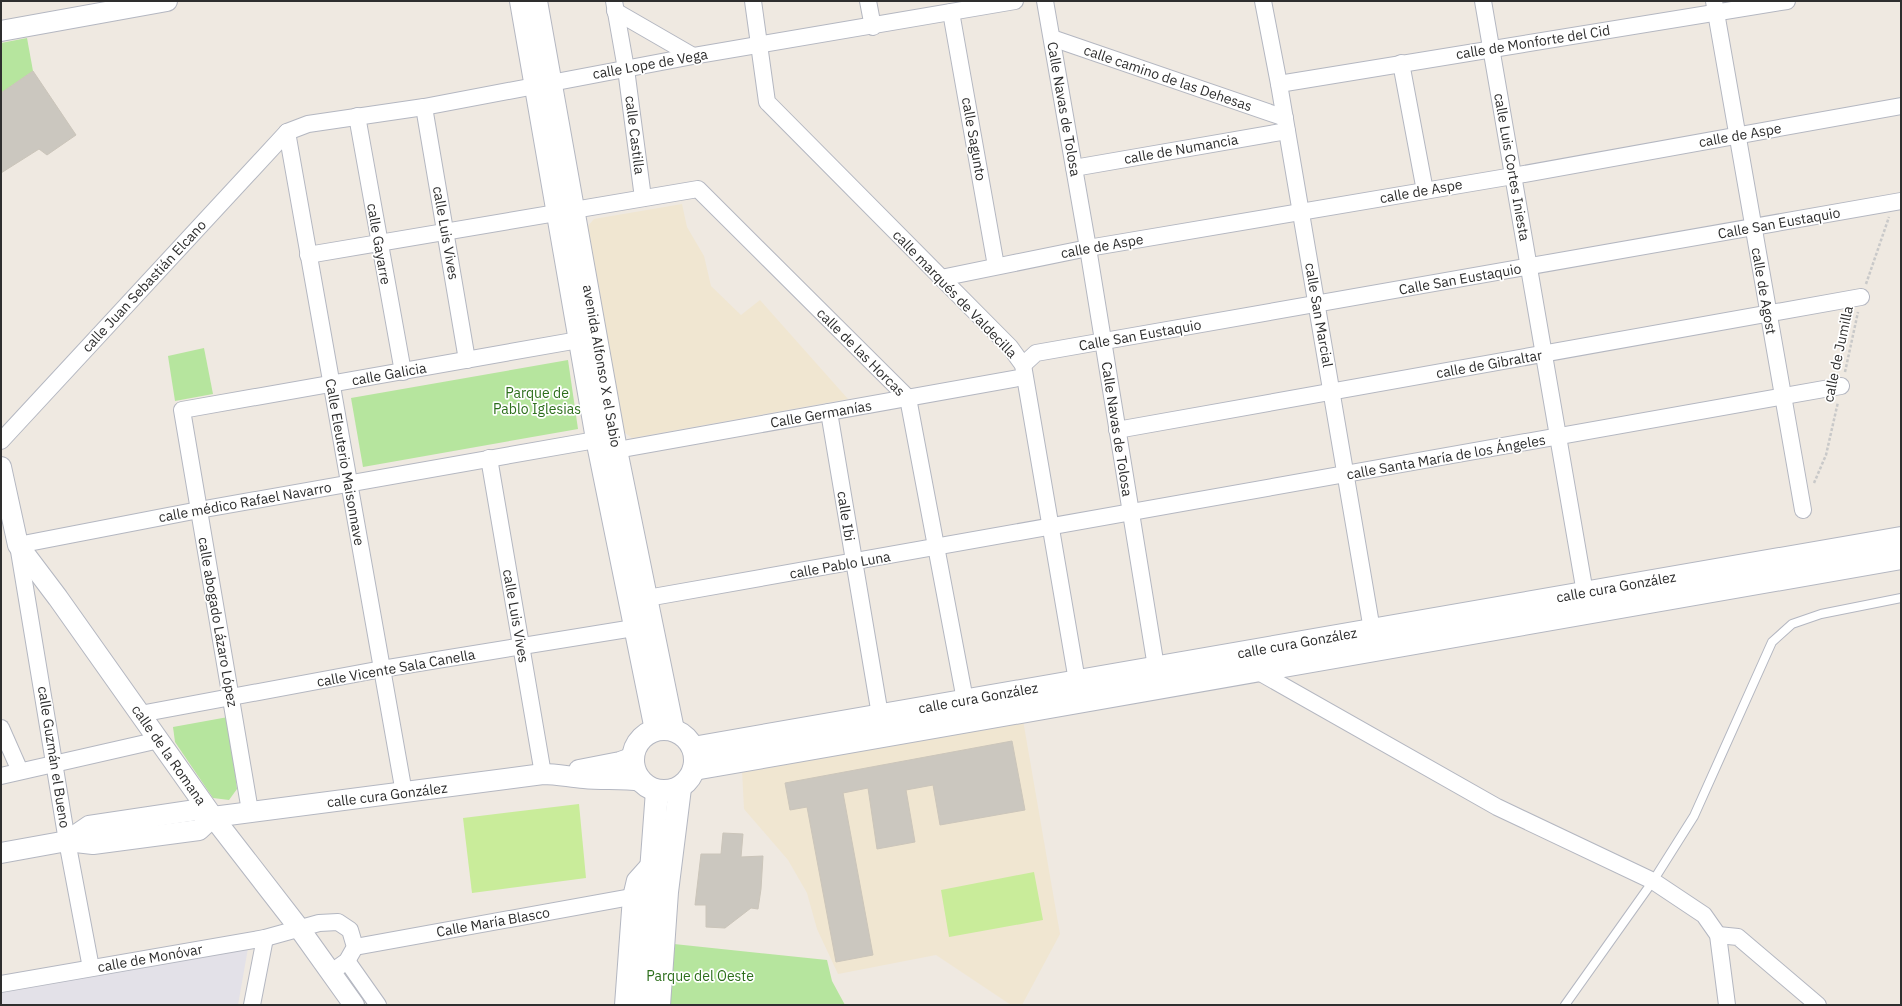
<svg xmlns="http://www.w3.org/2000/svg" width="1902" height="1006" viewBox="0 0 1902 1006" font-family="'IBM Plex Sans',sans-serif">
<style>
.industrial{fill:#e3e1e8}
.education{fill:#f0e6d1}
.green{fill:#b6e59e}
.pitch{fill:#c9ec9a}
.building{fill:#cbc7bf;stroke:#cbc5ba}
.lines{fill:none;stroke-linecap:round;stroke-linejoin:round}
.service-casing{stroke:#b4b7c1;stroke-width:10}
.minor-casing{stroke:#b4b7c1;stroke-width:18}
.tertiary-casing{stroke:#b4b7c1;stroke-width:22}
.secondary-casing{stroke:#b4b7c1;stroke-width:24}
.path{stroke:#c9c9c9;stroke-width:2.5;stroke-dasharray:3 2;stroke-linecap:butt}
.service{stroke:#fff;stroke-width:8}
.minor{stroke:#fff;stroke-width:16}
.tertiary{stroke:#fff;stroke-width:20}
.secondary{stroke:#fff;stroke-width:22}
.labels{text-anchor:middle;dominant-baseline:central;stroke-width:3.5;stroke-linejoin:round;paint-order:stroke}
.street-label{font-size:14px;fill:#2e2e2e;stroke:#fff}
.park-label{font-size:14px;fill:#2c6e1b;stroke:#fff}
</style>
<rect width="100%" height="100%" fill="#efe9e1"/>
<polygon class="industrial" points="248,948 238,1005 1,1005 1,992"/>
<g class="education">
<polygon points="682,204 687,227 704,256 711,286 741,315 760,300 848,399 632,438 624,432 587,227 594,219"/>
<polygon points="1023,720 1060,934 1022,1005 1011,1005 936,955 838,974 817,929 807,893 788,860 744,809 742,770"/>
</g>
<g class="green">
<polygon points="27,38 33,71 1,93 1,43"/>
<polygon points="204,348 213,394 175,401 168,356"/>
<polygon points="568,360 578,429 363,467 351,398"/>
<polygon points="228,717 237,789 229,800 213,798 175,742 173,727"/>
<polygon points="674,944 827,960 832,981 845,1005 668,1005"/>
</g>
<g class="pitch">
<polygon points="579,804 586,878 472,893 463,818"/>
<polygon points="1034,872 1043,920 949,937 941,890"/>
</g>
<g class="building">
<polygon points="33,71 76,135 47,155 39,149 1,173 1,93"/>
<polygon points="1012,741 1025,810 940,825 933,785 906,790 915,842 877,849 868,788 843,793 873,955 836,962 807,807 790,810 785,783"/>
<polygon points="723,833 743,834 741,857 763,856 761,889 758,909 751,908 725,928 706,927 706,905 695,905 701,854 721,854"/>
</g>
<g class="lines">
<g class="service-casing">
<polyline id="service" points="1565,1005 1653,881 1694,816 1772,642 1792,624 1821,614 1901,598"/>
</g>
<g class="minor-casing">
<g id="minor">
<polyline points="614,1 626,69 643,198"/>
<polyline points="753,1 767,102 1010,347 1023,365 1077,681"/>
<polyline points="868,1 873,27"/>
<polyline points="1045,1 1088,248 1156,667"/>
<polyline points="1263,1 1279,84 1372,630"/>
<polyline points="1483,1 1585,593"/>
<polyline points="1714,1 1803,510"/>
<polyline points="615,11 693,56"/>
<polyline points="951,12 996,266"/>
<polyline points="1052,38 1285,118"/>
<polyline points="1401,63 1425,191"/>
<polyline points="1279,84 1787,1"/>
<polyline points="424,107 467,360"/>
<polyline points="357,116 403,372"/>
<polyline points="287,132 404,793"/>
<polyline points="1074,168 1287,131"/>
<polyline points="308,255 698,189 908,398 965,700"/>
<polyline points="941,278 1088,248 1513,176 1901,106"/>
<polyline points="1023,365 1036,353 1901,201"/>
<polyline points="829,412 880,715"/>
<polyline points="1117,430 1861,297"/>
<polyline points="1,441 287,132 308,124 424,107 693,56 1015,1"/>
<polyline points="617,450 1024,377"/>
<polyline points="489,458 543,774"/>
<polyline points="636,600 1841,386"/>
<polyline points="1257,671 1497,807 1653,881 1704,915 1718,935 1727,1005"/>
<polyline points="140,714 382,669 646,626"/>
<polyline points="1,728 20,771"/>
<polyline points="1,776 159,740"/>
<polyline points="250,811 182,410 590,338"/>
<polyline points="1718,935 1738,937 1818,1005"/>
<polyline points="355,947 631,897"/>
<polyline points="347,961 378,1005"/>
<polyline points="91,968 67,841 18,545 199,510 607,438"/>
<polyline points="1,984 265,938 319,923 338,922 350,930 355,947 347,961 330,973"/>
<polyline points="252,1005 265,938"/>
<polyline points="623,1005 631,897 635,880 652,861"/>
</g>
</g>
<g class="tertiary-casing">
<g id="tertiary">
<polyline points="520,1 596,439 655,730"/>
<polyline points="537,1 617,450 674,730"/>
<polyline points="1,31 167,1"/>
<polyline points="1,467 18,545 58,598 213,817 299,928 354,1005"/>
<polyline points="579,770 620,762 634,757"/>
<path d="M67,841L89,826L196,810L213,817L543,774C557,774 570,777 584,778C603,780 622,778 641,781"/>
<polyline points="1,853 67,841 93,844 199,830 213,817"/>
</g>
</g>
<g class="secondary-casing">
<g id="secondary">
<circle cx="664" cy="760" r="31"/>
<polyline points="693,748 1901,538"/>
<polyline points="694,769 1901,558"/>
<polyline points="641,1005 657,791"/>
<polyline points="659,1005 667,892 680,788"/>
</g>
</g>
<g class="path">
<polyline points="1866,284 1889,217"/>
<polyline points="1845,372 1858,312"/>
<polyline points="1814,483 1826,455 1838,402"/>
</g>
<use href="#service" class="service"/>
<use href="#minor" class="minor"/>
<use href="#tertiary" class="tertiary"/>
<use href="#secondary" class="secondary"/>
</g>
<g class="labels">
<g class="street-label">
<text transform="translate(1533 42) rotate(-9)">calle de Monforte del Cid</text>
<text transform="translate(650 64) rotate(-10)">calle Lope de Vega</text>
<text transform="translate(1168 78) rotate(19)">calle camino de las Dehesas</text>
<text transform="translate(1064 109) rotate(80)">Calle Navas de Tolosa</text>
<text transform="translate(635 135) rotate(83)">calle Castilla</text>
<text transform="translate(1740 135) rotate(-10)">calle de Aspe</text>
<text transform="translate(974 139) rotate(80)">calle Sagunto</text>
<text transform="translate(1181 149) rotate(-10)">calle de Numancia</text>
<text transform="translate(1512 167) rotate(80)">calle Luis Cortes Iniesta</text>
<text transform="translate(1421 191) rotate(-10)">calle de Aspe</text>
<text transform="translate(1779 223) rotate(-10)">Calle San Eustaquio</text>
<text transform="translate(446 233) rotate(80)">calle Luis Vives</text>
<text transform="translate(379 244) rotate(80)">calle Gayarre</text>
<text transform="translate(1102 246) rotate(-10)">calle de Aspe</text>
<text transform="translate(1460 279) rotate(-10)">Calle San Eustaquio</text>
<text transform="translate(144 286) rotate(-47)">calle Juan Sebastián Elcano</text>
<text transform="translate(1764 291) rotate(80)">calle de Agost</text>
<text transform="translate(955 294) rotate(46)">calle marqués de Valdecilla</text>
<text transform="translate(1319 315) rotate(80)">calle San Marcial</text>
<text transform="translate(1140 335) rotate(-10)">Calle San Eustaquio</text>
<text transform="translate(861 352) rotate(45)">calle de las Horcas</text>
<text transform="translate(1838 354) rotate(-78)">calle de Jumilla</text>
<text transform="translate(1489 364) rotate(-10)">calle de Gibraltar</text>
<text transform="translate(602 366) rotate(80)">avenida Alfonso X el Sabio</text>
<text transform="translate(389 374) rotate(-10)">calle Galicia</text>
<text transform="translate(821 414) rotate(-10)">Calle Germanías</text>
<text transform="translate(1117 429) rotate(81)">Calle Navas de Tolosa</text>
<text transform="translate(1446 457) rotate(-10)">calle Santa María de los Ángeles</text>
<text transform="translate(345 462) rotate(80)">Calle Eleuterio Maisonnave</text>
<text transform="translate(245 502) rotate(-10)">calle médico Rafael Navarro</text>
<text transform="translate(846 516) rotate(81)">calle Ibi</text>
<text transform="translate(840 565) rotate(-10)">calle Pablo Luna</text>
<text transform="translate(1616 587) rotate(-10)">calle cura González</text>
<text transform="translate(516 616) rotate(80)">calle Luis Vives</text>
<text transform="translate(218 622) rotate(80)">calle abogado Lázaro López</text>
<text transform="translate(1297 643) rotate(-10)">calle cura González</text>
<text transform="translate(396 668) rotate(-10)">calle Vicente Sala Canella</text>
<text transform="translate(978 698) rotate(-10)">calle cura González</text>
<text transform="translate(169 755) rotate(55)">calle de la Romana</text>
<text transform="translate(54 757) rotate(81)">calle Guzmán el Bueno</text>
<text transform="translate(387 795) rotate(-7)">calle cura González</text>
<text transform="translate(493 922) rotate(-10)">Calle María Blasco</text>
<text transform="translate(150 958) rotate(-10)">calle de Monóvar</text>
</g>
<g class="park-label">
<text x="537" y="393">Parque de<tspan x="537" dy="16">Pablo Iglesias</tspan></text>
<text x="700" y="976">Parque del Oeste</text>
</g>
</g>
<rect width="1902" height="1006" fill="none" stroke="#2e2e2e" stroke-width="4"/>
</svg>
